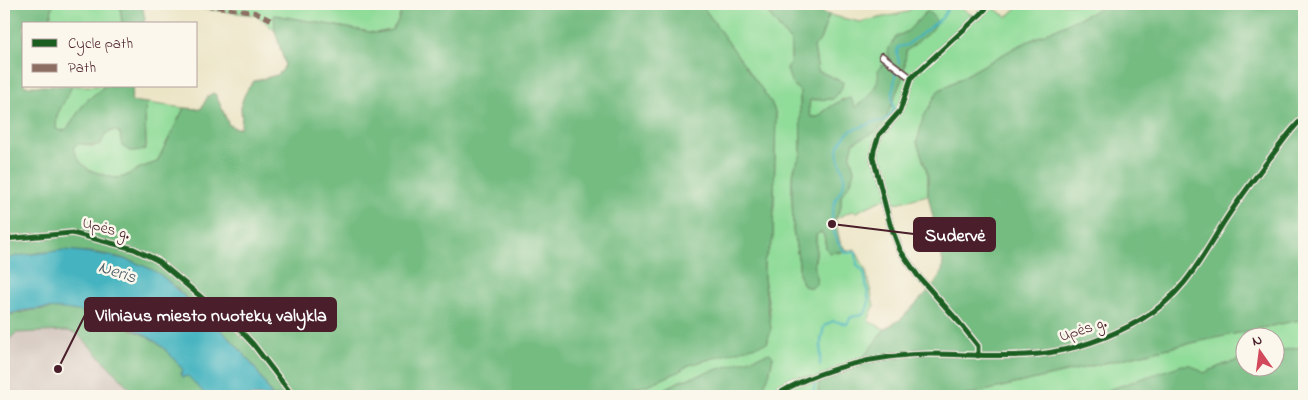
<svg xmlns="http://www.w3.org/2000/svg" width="1308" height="400" viewBox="0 0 1308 400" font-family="'Indie Flower',sans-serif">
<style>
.industrial{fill:#cfc1ba}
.green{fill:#90dc99;stroke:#6d7e62}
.forest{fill:#74bc81;stroke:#5f6e56}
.water{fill:#45b4c0;stroke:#486a76}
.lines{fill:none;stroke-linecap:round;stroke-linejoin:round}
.stream{stroke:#45b4c0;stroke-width:2}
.street-casing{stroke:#623d42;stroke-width:8}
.street{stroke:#fff;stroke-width:5}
.quiet{stroke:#8d6e63;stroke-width:4;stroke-dasharray:8 4;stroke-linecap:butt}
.cycleway-casing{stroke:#fbf7ec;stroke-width:8}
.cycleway{stroke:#1b5e20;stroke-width:5}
.labels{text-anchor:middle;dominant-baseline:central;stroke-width:5;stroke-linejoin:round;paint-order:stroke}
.street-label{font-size:16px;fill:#4a1f2b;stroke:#fbf7ec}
.water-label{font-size:18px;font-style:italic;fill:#485b67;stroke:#fbf7ec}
.leader{fill:none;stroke:#4a1f2b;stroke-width:2}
.callout-dot{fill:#4a1f2b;stroke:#fbf7ec;stroke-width:2}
.callout{fill:#4a1f2b;stroke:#4a1f2b;stroke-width:2}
.callout-label{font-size:18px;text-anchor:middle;font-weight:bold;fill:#fff}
</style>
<rect width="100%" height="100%" fill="#fbf7ec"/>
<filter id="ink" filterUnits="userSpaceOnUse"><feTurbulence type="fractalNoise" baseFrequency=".02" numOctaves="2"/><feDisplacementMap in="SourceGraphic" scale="10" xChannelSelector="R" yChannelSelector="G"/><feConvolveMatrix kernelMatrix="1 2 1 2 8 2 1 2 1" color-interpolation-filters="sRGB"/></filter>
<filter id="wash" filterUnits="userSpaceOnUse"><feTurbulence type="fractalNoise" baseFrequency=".0096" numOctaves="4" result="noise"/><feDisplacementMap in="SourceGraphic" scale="20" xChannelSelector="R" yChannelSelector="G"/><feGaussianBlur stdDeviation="1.12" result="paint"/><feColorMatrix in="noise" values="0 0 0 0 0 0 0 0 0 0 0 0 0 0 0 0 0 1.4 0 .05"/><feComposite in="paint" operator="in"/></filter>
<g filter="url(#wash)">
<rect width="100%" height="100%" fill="#ebe4c5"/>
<polygon class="industrial" points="67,331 78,334 137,396 4,396 4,345 16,333"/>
<g class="green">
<polygon points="53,4 120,4 122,24 49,24"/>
<path d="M162,4H400C402,14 398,23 392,30L376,33L275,15V31L262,19L253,15Z"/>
<polygon points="701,4 760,4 791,42 791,59 787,69 800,91 801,155 795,166 792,179 792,198 793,230 799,263 799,274 804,286 812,288 816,254 816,235 821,232 824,236 826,248 837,253 855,249 866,271 874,306 868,321 885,329 856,368 819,377 818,396 759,396 769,375 773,357 680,381 652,396 622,396 623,392 650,384 676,373 689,365 768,342 770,312 764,278 764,261 773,240 776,114 771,102"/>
<polygon points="915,4 956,4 979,20 992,7 1007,17 1021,4 1110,4 1016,47 938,91 917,142 928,175 928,195 889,205 886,198 856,212 852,211 835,219 841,207 841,196 851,182 854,170 850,156 854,141 876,132 891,106 904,74 906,51 931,30 932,15 927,11 908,31 896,37 890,46 888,52 891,64 879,79 868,99 855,107 843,99 824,111 818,117 811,117 809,109 810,100 833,99 841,90 843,82 818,71 814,47 820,40 829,15 860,22 908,12"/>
<polygon points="72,86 105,86 85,102 67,129 61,131 56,129 57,115"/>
<polygon points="147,103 184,108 157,162 140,168 124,177 114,178 89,170 80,162 73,149 75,145 80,143 94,147 105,134 114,130 120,133 122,146 130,151 143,150 146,148 145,112"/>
<polygon points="1304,319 1304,346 1276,352 1276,338 1246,338 1245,359 1225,364 1204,373 1191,365 1090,396 963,396 1173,347"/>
</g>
<g class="forest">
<path d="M4,4H53L49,24H24V86H72L57,115L56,129L61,131L67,129L85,102L105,86H133L131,101L147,103L145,112L146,148L143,150L130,151L122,146L120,133L114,130L105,134L101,144C90,148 85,141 75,145L73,149L80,162L89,170L114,178L124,177L140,168L157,162L184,108L201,109L208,96L213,93L216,95L229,125L235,128H240C243,120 241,115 241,107C242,97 248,88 254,81L277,75L282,71L285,64L275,31L274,15L376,33L392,30C398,23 402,13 400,4H701L771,102L776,114L773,240L764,261V278L771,328L767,343L689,365L676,373L650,384L623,392L622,396H272C255,363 230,337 202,312C190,301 169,279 156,272C111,247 52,246 4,260Z"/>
<polygon points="120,4 142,4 145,19 143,24 122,24"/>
<path d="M760,4H824L823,13L829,15L820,40L814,47L818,71L843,82L841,90L833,99L810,100L809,109L811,117H818C826,109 839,100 851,98L855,107C868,99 880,87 878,70L882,65L891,64L888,52L890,46L896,37L908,31L927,11L932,15L937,22L932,30L906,51L904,74L884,123L876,132L854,142L850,156L854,170L851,182L841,196V207L835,219L840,242L847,251L829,253L826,248L824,235L821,232L816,235V254L814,262L817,283L812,288L804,286L799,274V263L793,230L792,198V179L795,166L801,155L800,92L791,82L787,69L791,59V42Z"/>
<polygon points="1110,4 1304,4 1304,319 1173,347 963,396 818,396 819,377 856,367 885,329 901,319 934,285 942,272 943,262 928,195 928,175 917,142 923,118 938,91 1016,47"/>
<polygon points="58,308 84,311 117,323 151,338 169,353 183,370 181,374 183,377 188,375 207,396 137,396 78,334 67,331 16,333 4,345 4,316 34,310"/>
<polygon points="1304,346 1304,396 1090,396 1182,365 1191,365 1204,373 1225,364 1245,359 1246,368 1276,368 1276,352"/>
<polygon points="770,353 773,357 769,375 759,396 652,396 680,381"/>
</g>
<path class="water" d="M64,250C95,253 128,256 156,272C166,278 176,289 185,297C219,327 251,355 272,396H207L188,376L183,377L181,374L183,370C173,358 164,346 150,338C109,313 51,299 4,316V260L17,256Z"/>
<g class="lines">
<g class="stream">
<polyline points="899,63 897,53 898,47 907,45 942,18 946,12 948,4"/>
<path d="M820,366L821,341L824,326L833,321L847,324L851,317L862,315L866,312L869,301L864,272L857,265L856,253L854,252L846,253L844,251C832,237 828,214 837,197C840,191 845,187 844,180C844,163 831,157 842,140C851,125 861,130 873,122C884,122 888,118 894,110L892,98L896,71"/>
<polyline points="812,396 815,384"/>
</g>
</g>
</g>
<g filter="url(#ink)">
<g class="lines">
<g class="street-casing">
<g id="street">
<polyline points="882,56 911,78"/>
<polyline points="4,239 72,233 134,249 157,260 238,328 253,344 293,396"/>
<polyline points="978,356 978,346 958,321 918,276 900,250 890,224 873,157 874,150 879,135 900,111 911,78 981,14 990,4"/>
<path d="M775,396C816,369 881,354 930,354C967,354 1003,358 1039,354C1075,350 1111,337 1142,319C1184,294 1199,262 1224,222C1238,200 1254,179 1270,158C1281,144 1291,129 1304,117"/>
</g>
</g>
<use href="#street" class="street"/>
<polyline class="quiet" points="193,4 255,12 271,20"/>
<g class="cycleway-casing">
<g id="cycleway">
<polyline points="4,239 72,233 134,249 157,260 238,328 253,344 293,396"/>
<polyline points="978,356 978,346 958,321 918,276 900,250 890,224 873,157 874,150 879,135 900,111 911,78 981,14 990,4"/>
<path d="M775,396C816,369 881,354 930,354C967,354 1003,358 1039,354C1075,350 1111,337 1142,319C1184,294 1199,262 1224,222C1238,200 1254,179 1270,158C1281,144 1291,129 1304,117"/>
</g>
</g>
<use href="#cycleway" class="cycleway"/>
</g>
</g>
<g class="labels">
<g class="street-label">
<text transform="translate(106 229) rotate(15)">Upės g.</text>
<text transform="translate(1083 330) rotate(-18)">Upės g.</text>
</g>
<g class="water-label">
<text transform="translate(117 273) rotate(18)">Neris</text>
</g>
</g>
<path class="leader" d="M832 224L914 234M58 369L85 315"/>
<g class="callout-dot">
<circle cx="832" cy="224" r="5"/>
<circle cx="58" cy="369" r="5"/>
</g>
<g class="callout">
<rect x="914" y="218" width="81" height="33" rx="5"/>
<rect x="85" y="298" width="251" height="33" rx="5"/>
</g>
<g class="callout-label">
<text x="955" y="241">Sudervė</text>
<text x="211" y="321">Vilniaus miesto nuotekų valykla</text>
</g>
<rect width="1308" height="400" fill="none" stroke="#fbf7ec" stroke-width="20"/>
<rect x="22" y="22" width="175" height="65" fill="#fbf7ec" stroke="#b4a19f"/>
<rect x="32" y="39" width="25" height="8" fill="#1b5e20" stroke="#b4a19f"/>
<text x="68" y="48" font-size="15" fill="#4a1f2b">Cycle path</text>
<rect x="32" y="64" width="25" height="8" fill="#8d6e63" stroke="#b4a19f"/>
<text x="68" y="72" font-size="15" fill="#4a1f2b">Path</text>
<g transform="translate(1260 352) rotate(346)"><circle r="24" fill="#fbf7ec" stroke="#b4a19f"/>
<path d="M0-4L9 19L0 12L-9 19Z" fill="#d1495b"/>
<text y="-8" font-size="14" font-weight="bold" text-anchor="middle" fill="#4a1f2b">N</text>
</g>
</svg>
